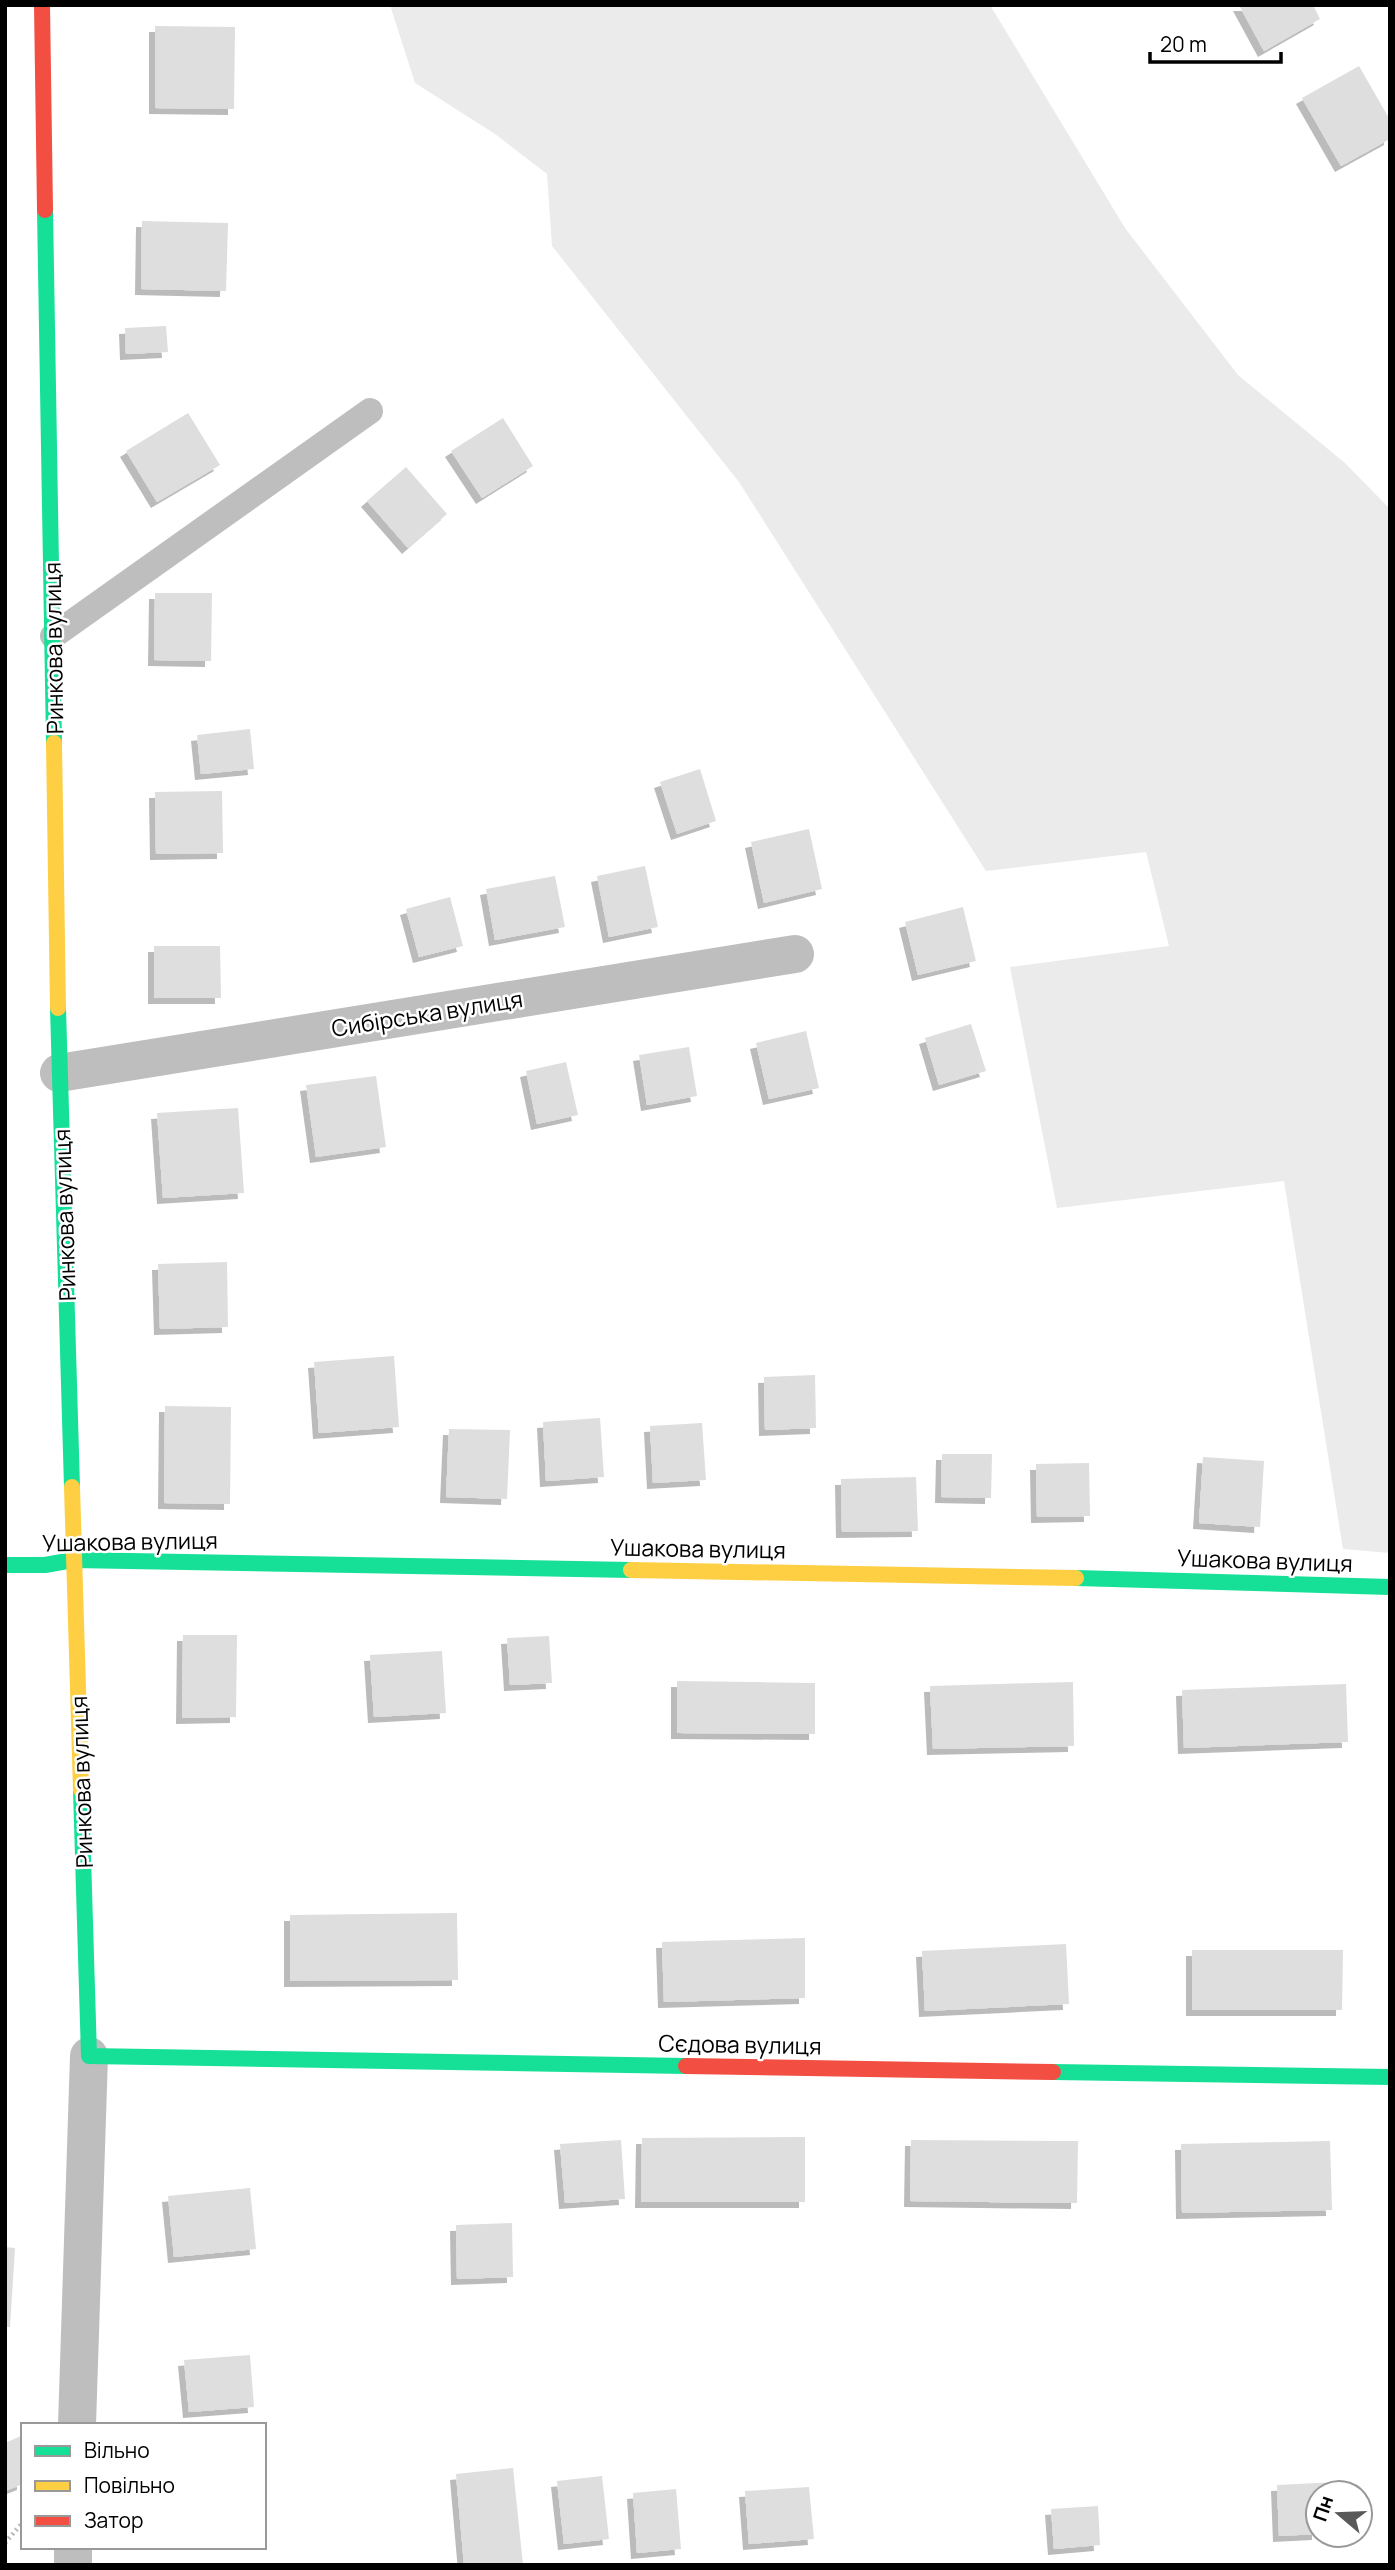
<svg xmlns="http://www.w3.org/2000/svg" width="1395" height="2570" viewBox="0 0 1395 2570" font-family="Manrope,sans-serif">
<style>
.green{fill:#ebebeb}
.building{fill:#dedede;filter:url(#shadow)}
.lines{fill:none;stroke-linecap:round;stroke-linejoin:round}
.path{stroke:#b9b9b9;stroke-width:4.5;stroke-dasharray:2 3.5;stroke-linecap:butt}
.lane{stroke:#bebebe;stroke-width:26}
.street{stroke:#bebebe;stroke-width:38}
.fast{stroke:#16e098;stroke-width:16}
.slow{stroke:#ffcf43;stroke-width:16}
.jam{stroke:#f24e42;stroke-width:16}
.labels{text-anchor:middle;dominant-baseline:central;stroke-width:5;stroke-linejoin:round;paint-order:stroke}
.street-label{font-size:23px;fill:#000;stroke:#fff}
</style>
<defs>
<filter id="shadow"><feDropShadow dx="-6" dy="6" stdDeviation="0" flood-color="#0004"/></filter>
</defs>
<rect width="100%" height="100%" fill="#fff"/>
<polygon class="green" points="390,5 990,5 1125,228 1238,375 1345,463 1390,509 1390,1553 1343,1549 1284,1181 1057,1208 1010,967 1169,946 1146,852 986,871 739,482 552,246 547,174 495,134 415,83"/>
<g class="building">
<polygon points="1239,5 1313,5 1320,19 1264,51"/>
<polygon points="155,26 235,27 234,109 155,108"/>
<polygon points="1359,66 1390,120 1390,139 1341,166 1302,98"/>
<polygon points="142,221 228,223 226,291 141,289"/>
<polygon points="166,326 168,352 126,354 125,328"/>
<polygon points="188,413 220,465 157,502 126,451"/>
<polygon points="503,418 533,466 482,498 451,451"/>
<polygon points="406,467 447,514 408,548 367,501"/>
<polygon points="155,593 212,593 211,661 154,660"/>
<polygon points="250,729 254,769 201,774 197,735"/>
<polygon points="700,769 716,821 677,834 660,782"/>
<polygon points="222,791 223,853 156,854 155,792"/>
<polygon points="809,829 822,889 764,903 751,842"/>
<polygon points="645,866 658,927 609,937 597,876"/>
<polygon points="555,876 565,927 495,940 486,889"/>
<polygon points="450,897 463,946 419,957 406,909"/>
<polygon points="963,907 976,961 918,975 905,922"/>
<polygon points="154,946 220,946 221,998 154,998"/>
<polygon points="971,1024 986,1071 939,1085 925,1038"/>
<polygon points="806,1031 819,1088 769,1099 756,1043"/>
<polygon points="689,1047 697,1096 647,1105 639,1055"/>
<polygon points="566,1062 578,1115 537,1124 526,1071"/>
<polygon points="376,1076 386,1147 316,1157 306,1085"/>
<polygon points="238,1108 244,1193 163,1198 157,1113"/>
<polygon points="227,1262 228,1327 160,1329 158,1264"/>
<polygon points="394,1356 399,1427 319,1433 314,1362"/>
<polygon points="815,1375 816,1428 765,1430 764,1377"/>
<polygon points="165,1406 231,1407 230,1504 164,1503"/>
<polygon points="600,1418 604,1477 546,1481 543,1422"/>
<polygon points="702,1423 706,1480 653,1483 650,1426"/>
<polygon points="449,1429 510,1430 507,1499 446,1497"/>
<polygon points="942,1454 992,1454 991,1498 941,1497"/>
<polygon points="1203,1457 1264,1461 1260,1527 1199,1523"/>
<polygon points="1089,1463 1090,1516 1037,1517 1036,1464"/>
<polygon points="916,1477 918,1531 842,1532 841,1479"/>
<polygon points="183,1635 237,1635 236,1717 182,1718"/>
<polygon points="549,1636 552,1683 510,1685 507,1638"/>
<polygon points="442,1651 446,1713 374,1717 370,1655"/>
<polygon points="677,1681 815,1683 815,1734 677,1733"/>
<polygon points="1073,1682 1074,1746 933,1749 930,1686"/>
<polygon points="1346,1684 1348,1742 1184,1748 1182,1690"/>
<polygon points="457,1913 458,1980 290,1981 290,1915"/>
<polygon points="805,1938 805,1998 664,2002 662,1942"/>
<polygon points="1066,1944 1069,2004 925,2011 922,1951"/>
<polygon points="1192,1950 1343,1950 1342,2010 1192,2010"/>
<polygon points="805,2137 805,2202 641,2202 642,2138"/>
<polygon points="621,2140 625,2199 565,2203 560,2144"/>
<polygon points="911,2140 1078,2141 1077,2203 910,2201"/>
<polygon points="1330,2141 1332,2210 1182,2213 1181,2144"/>
<polygon points="250,2188 256,2249 174,2257 168,2196"/>
<polygon points="512,2223 513,2277 457,2279 456,2225"/>
<polygon points="5,2247 15,2248 10,2327 5,2327"/>
<polygon points="250,2355 254,2407 189,2412 184,2360"/>
<polygon points="21,2436 23,2484 5,2491 5,2443"/>
<polygon points="513,2468 523,2565 464,2565 456,2474"/>
<polygon points="602,2476 609,2539 564,2544 557,2481"/>
<polygon points="1336,2482 1336,2493 1318,2493 1318,2534 1279,2536 1277,2485"/>
<polygon points="809,2487 814,2539 749,2544 745,2491"/>
<polygon points="676,2489 681,2549 637,2553 633,2493"/>
<polygon points="1098,2506 1100,2545 1054,2549 1051,2509"/>
</g>
<g class="lines">
<polyline class="path" points="5,2543 23,2522"/>
<polyline class="lane" points="53,636 370,411"/>
<g class="street">
<polyline points="59,1073 795,954"/>
<polyline points="77,2425 89,2056"/>
<polyline points="73,2565 73,2547"/>
</g>
<g class="fast">
<polyline points="45,210 54,743"/>
<polyline points="58,1008 72,1487"/>
<polyline points="5,1565 45,1565 73,1560 631,1570"/>
<polyline points="1076,1578 1390,1587"/>
<polyline points="81,1790 89,2056 686,2066"/>
<polyline points="1053,2072 1390,2077"/>
</g>
<g class="slow">
<polyline points="54,743 58,1008"/>
<polyline points="72,1487 81,1790"/>
<polyline points="631,1570 1076,1578"/>
</g>
<g class="jam">
<polyline points="42,5 45,210"/>
<polyline points="686,2066 1053,2072"/>
</g>
</g>
<g class="labels">
<g class="street-label">
<text transform="translate(53 648) rotate(-91)">Ринкова вулиця</text>
<text transform="translate(427 1013) rotate(-9)">Сибірська вулиця</text>
<text transform="translate(64 1215) rotate(-92)">Ринкова вулиця</text>
<text transform="translate(130 1541) rotate(-1)">Ушакова вулиця</text>
<text transform="translate(698 1548) rotate(1)">Ушакова вулиця</text>
<text transform="translate(1265 1560) rotate(2)">Ушакова вулиця</text>
<text transform="translate(81 1782) rotate(-92)">Ринкова вулиця</text>
<text transform="translate(740 2044) rotate(1)">Сєдова вулиця</text>
</g>
</g>
<rect width="1395" height="2570" fill="none" stroke="#000000" stroke-width="14"/>
<rect x="21" y="2423" width="245" height="126" fill="#ffffff" stroke="#999999" stroke-width="2"/>
<rect x="35" y="2446" width="35" height="10" fill="#16e098" stroke="#999999" stroke-width="2"/>
<text x="84" y="2458" font-size="21" fill="#000000">Вільно</text>
<rect x="35" y="2481" width="35" height="10" fill="#ffcf43" stroke="#999999" stroke-width="2"/>
<text x="84" y="2493" font-size="21" fill="#000000">Повільно</text>
<rect x="35" y="2516" width="35" height="10" fill="#f24e42" stroke="#999999" stroke-width="2"/>
<text x="84" y="2528" font-size="21" fill="#000000">Затор</text>
<g transform="translate(1339 2514) rotate(289)"><circle r="33" fill="#ffffff" stroke="#999999" stroke-width="2"/>
<path d="M0-5L12 26L0 18L-12 26Z" fill="#595959"/>
<text y="-10" font-size="19" font-weight="bold" text-anchor="middle" fill="#000000">Пн</text>
</g>
<path d="M1150 52v10h131v-10" fill="none" stroke="#000000" stroke-width="3.5"/>
<text x="1160" y="52" font-size="21" fill="#000000" stroke="#ffffff" stroke-width="5" paint-order="stroke">20 m</text>
</svg>
